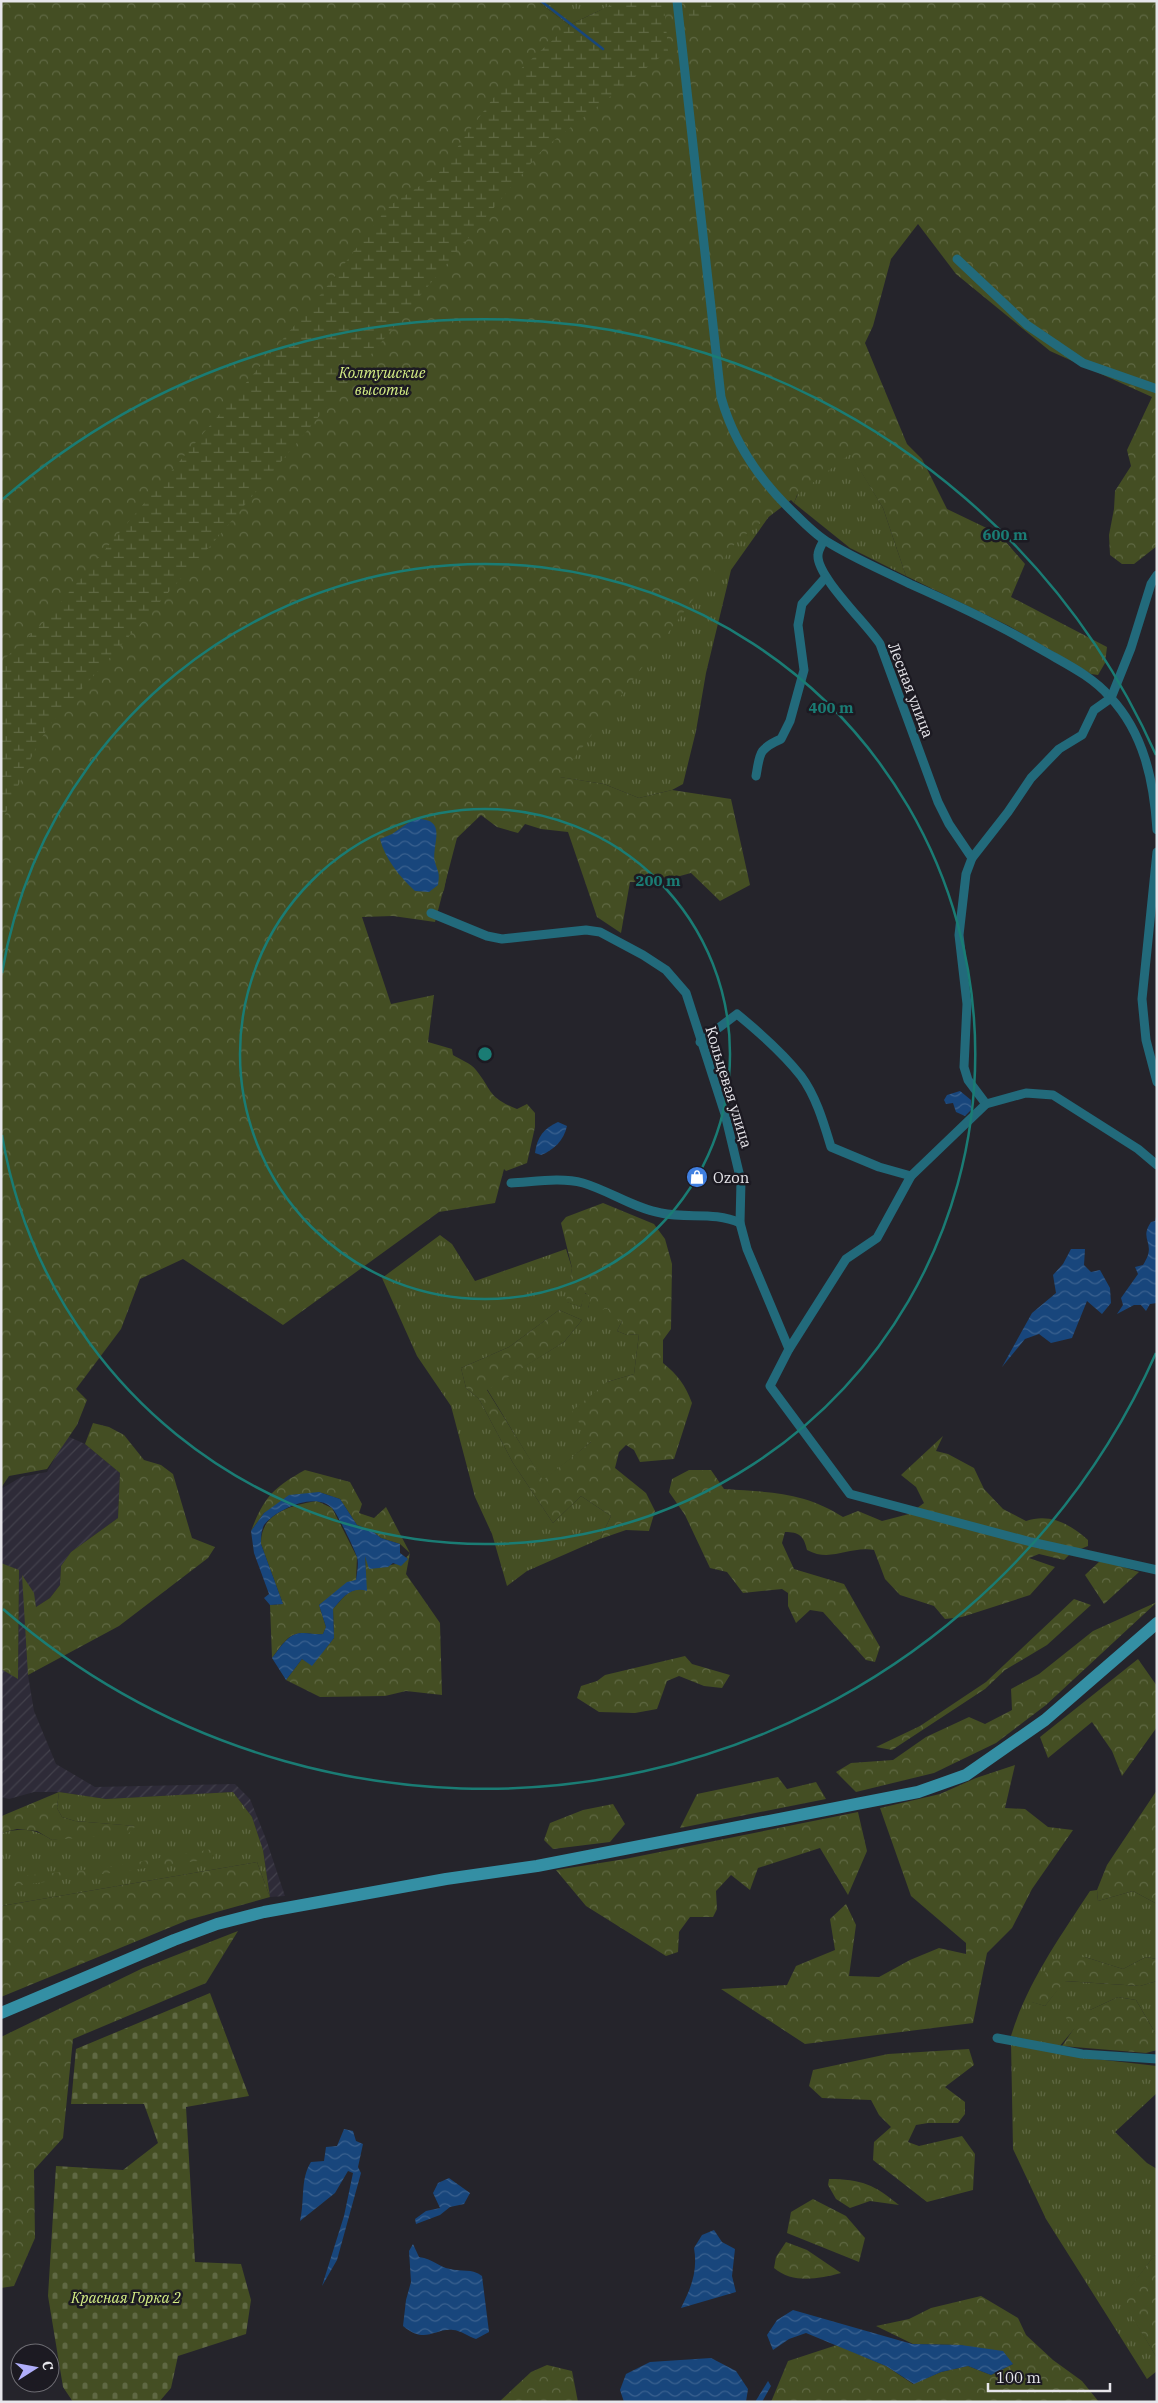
<svg xmlns="http://www.w3.org/2000/svg" width="1158" height="2403" viewBox="0 0 1158 2403" font-family="'IBM Plex Serif',serif">
<style>
.industrial{fill:url(#industrial-furrows)}
.grass{fill:url(#grass-tufts)}
.forest{fill:url(#forest-crowns)}
.wetland{fill:url(#wetland-marsh)}
.cemetery{fill:url(#cemetery-stones)}
.water{fill:url(#water-waves)}
.lines{fill:none;stroke-linecap:round;stroke-linejoin:round}
.stream{stroke:#18467c;stroke-width:2.5}
.street{stroke:#226a7b;stroke-width:9}
.secondary{stroke:#348fa4;stroke-width:12}
.ring{fill:none;stroke:#1a7c74;stroke-width:2.5}
.labels{text-anchor:middle;dominant-baseline:central;stroke-width:5;stroke-linejoin:round;paint-order:stroke}
.park-label{font-size:15px;font-style:italic;fill:#d5ef85;stroke:#1c1a22}
.street-label{font-size:15px;fill:#e7e6eb;stroke:#1c1a22}
.poi-label{font-size:15px;fill:#e7e6eb;stroke:#1c1a22;text-anchor:start}
.centre{fill:#1a7c74;stroke:#1c1a22;stroke-width:2.5}
.ring-label{font-size:15px;text-anchor:middle;font-weight:bold;fill:#1a7c74;stroke:#1c1a22;stroke-width:5;stroke-linejoin:round;paint-order:stroke}
</style>
<defs>
<pattern id="industrial-furrows" width="10" height="10" patternUnits="userSpaceOnUse" patternTransform="scale(1.25)"><rect width="10" height="10" fill="#2e2b38"/><path d="M-1 1l2-2M0 10L10 0M9 11l2-2" fill="none" stroke="#42404b"/></pattern>
<pattern id="grass-tufts" width="24" height="20" patternUnits="userSpaceOnUse" patternTransform="scale(1.25)"><rect width="24" height="20" fill="#444e23"/><path d="M3 7l-1-3M5 7V3M7 7l1-3M15 17l-1-3M17 17v-4M19 17l1-3" fill="none" stroke="#5f6843"/></pattern>
<pattern id="forest-crowns" width="20" height="18" patternUnits="userSpaceOnUse" patternTransform="scale(1.25)"><rect width="20" height="18" fill="#444e23"/><path d="M2 6a3 3 0 1 1 6 0M12 15a3 3 0 1 1 6 0" fill="none" stroke="#5f6843"/></pattern>
<pattern id="wetland-marsh" width="20" height="14" patternUnits="userSpaceOnUse" patternTransform="scale(1.25)"><rect width="20" height="14" fill="#444e23"/><path d="M1 5h8M5 5V1M11 12h8M15 12V8" fill="none" stroke="#5f6843"/></pattern>
<pattern id="cemetery-stones" width="16" height="16" patternUnits="userSpaceOnUse" patternTransform="scale(1.25)"><rect width="16" height="16" fill="#444e23"/><path d="M2 7V4a2 2 0 0 1 4 0v3zM10 15v-3a2 2 0 0 1 4 0v3z" fill="#5f6843"/></pattern>
<pattern id="water-waves" width="16" height="10" patternUnits="userSpaceOnUse" patternTransform="scale(1.25)"><rect width="16" height="10" fill="#18467c"/><path d="M0 5q4-4 8 0t8 0" fill="none" stroke="#3a618f"/></pattern>
</defs>
<rect width="100%" height="100%" fill="#25242b"/>
<polygon class="industrial" points="67,1436 85,1444 120,1473 118,1518 71,1552 61,1566 60,1585 50,1598 36,1607 28,1675 34,1711 56,1764 95,1787 235,1784 250,1799 266,1839 285,1896 270,1897 263,1850 252,1817 233,1792 106,1799 59,1792 34,1792 9,1799 1,1797 1,1669 18,1678 19,1571 1,1563 1,1489 21,1477 47,1472"/>
<g class="grass">
<polygon points="537,1 620,1 569,25"/>
<polygon points="823,435 846,446 883,508 906,576 850,548 794,503"/>
<polygon points="775,508 731,570 706,673 696,731 683,784 672,790 639,798 604,784 521,771 455,833 444,890 434,909 369,848"/>
<polygon points="440,1235 452,1244 475,1281 566,1249 572,1268 567,1302 581,1307 584,1293 592,1296 588,1308 607,1308 622,1321 617,1331 627,1335 639,1334 634,1374 607,1382 591,1442 543,1481 487,1389 564,1342 582,1320 559,1310 509,1347 461,1368 466,1388 479,1399 513,1463 553,1523 581,1496 611,1516 600,1539 527,1571 507,1586 492,1534 475,1497 451,1406 417,1356 382,1278"/>
<path d="M59,1792L106,1799L233,1792L252,1817L263,1850L270,1897L257,1862L1,1906V1833C23,1828 33,1828 52,1840L135,1826L75,1821L62,1817L57,1808Z"/>
<path d="M1097,1890L1098,1901L1133,1891L1157,1904V1959L1146,1957L1123,1969L1085,1957L1032,2002L1045,2006L1064,1981L1140,1986L1157,1981V2036L1136,2000L1118,1997L1090,2010L1059,2047L1011,2036C1027,1983 1060,1937 1090,1891Z"/>
<polygon points="1011,2042 1078,2057 1157,2066 1157,2093 1115,2132 1147,2163 1157,2169 1157,2252 1122,2299 1157,2358 1157,2371 1147,2379 1046,2219 1013,2149"/>
</g>
<g class="forest">
<path d="M1,1H537L569,25L564,31L617,1H1157V546L1134,564H1122L1110,555L1109,535L1114,509L1115,491L1131,466L1127,450L1152,397L1050,351L956,274L918,224L891,259L873,326L865,343L907,444L922,459L947,509L999,534L1025,564L1011,597L1107,647L1105,663L1098,675L1091,674L1009,626L906,576L883,508L850,454L797,495L794,503L791,500L737,541L560,777L604,784L639,798L672,790L731,799L750,885L720,901L691,873L658,882H630L621,933L597,917L568,832L541,829L525,824L518,833L497,827L481,815L457,838L435,922L393,916L362,917L391,1004L434,995L428,1042L452,1049L453,1055C459,1059 471,1063 476,1070C493,1091 487,1097 517,1109L527,1104L535,1113V1127L527,1163L506,1171L504,1169L495,1203L439,1212L283,1325L183,1259L140,1279L121,1329L76,1389L87,1400L77,1425L47,1469L9,1476L1,1488Z"/>
<path d="M603,1203L654,1224L665,1239L672,1264L671,1329L663,1340V1363C678,1375 685,1385 692,1403L674,1459L640,1462L634,1450L626,1445L619,1452L615,1468L646,1493L655,1511L649,1531L626,1530L600,1539L611,1516L581,1496L553,1523L513,1463L479,1399L466,1388L461,1368L509,1347L559,1310L582,1320L564,1342L487,1390L543,1480L591,1442L572,1411L607,1382L634,1374L639,1334L627,1335L617,1331L622,1321L613,1318L607,1308L597,1312L588,1308L591,1297L585,1293L581,1307L566,1302L572,1268L561,1223L566,1217Z"/>
<polygon points="93,1423 109,1427 124,1435 144,1460 161,1465 173,1474 192,1538 215,1547 208,1558 119,1626 28,1675 22,1575 34,1593 36,1607 50,1598 60,1585 61,1566 71,1552 118,1518 120,1473 85,1444"/>
<path d="M943,1436L936,1451L948,1454L974,1468L984,1489L1003,1509L1026,1521C1050,1513 1070,1524 1088,1540V1546L1071,1553L1064,1560L1039,1554L1029,1558L1055,1567L1030,1595L962,1617L945,1619L934,1606L900,1595L885,1579L874,1550C848,1546 831,1563 807,1550C804,1536 799,1532 785,1532L782,1543L794,1569L844,1584L880,1647L875,1662L866,1660L823,1612L810,1610L796,1623L788,1606V1593L782,1589L743,1593L727,1572L710,1568L685,1515L669,1492L672,1479L689,1470H711L724,1489C768,1492 805,1492 843,1517L858,1511L882,1521L909,1514L924,1503L916,1487L901,1475Z"/>
<path d="M305,1470L350,1482L362,1504L359,1513L374,1518L386,1507L410,1553L406,1574L440,1623L442,1695L406,1691L385,1696L320,1697L286,1680L302,1659L312,1665L334,1638L333,1609C343,1598 350,1586 366,1590L365,1552L372,1568L402,1563L410,1553L400,1544L381,1538L372,1531L357,1525L340,1499L319,1492L264,1513L251,1531C264,1497 274,1487 305,1470Z"/>
<path d="M317,1501L332,1508L357,1557L356,1580L319,1605L326,1627L323,1634C316,1635 311,1633 303,1633C288,1632 280,1648 272,1658L270,1605L283,1604L261,1544C260,1513 292,1505 317,1501Z"/>
<polygon points="1101,1560 1139,1572 1104,1604 1085,1575"/>
<polygon points="1,1563 19,1570 18,1679 1,1669"/>
<polygon points="1074,1599 1091,1605 1047,1645 1005,1670 985,1689 892,1750 876,1747 920,1726 986,1682"/>
<polygon points="1157,1602 1046,1705 996,1743 934,1773 856,1792 836,1772 851,1763 893,1760 926,1737 969,1717 985,1724 1012,1710 1011,1689 1039,1674 1093,1631"/>
<polygon points="685,1656 692,1664 730,1675 722,1688 704,1686 679,1676 667,1681 657,1709 635,1713 599,1712 577,1698 581,1686 597,1681 605,1675"/>
<polygon points="1138,1659 1157,1686 1157,1727 1122,1776 1112,1751 1092,1722 1048,1758 1040,1737"/>
<polygon points="1015,1765 1005,1808 1025,1809 1048,1827 1073,1830 1032,1889 1012,1928 987,1953 973,2023 805,2044 721,1989 787,1985 796,1966 835,1950 830,1919 846,1904 856,1925 849,1976 879,1977 910,1960 939,1948 966,1954 966,1943 911,1896 880,1808 940,1794 976,1778"/>
<polygon points="778,1777 787,1789 816,1782 826,1799 680,1828 697,1794"/>
<polygon points="1157,1790 1157,1904 1133,1891 1098,1901 1097,1890 1107,1865"/>
<polygon points="59,1792 57,1808 62,1817 75,1821 136,1826 128,1834 52,1840 37,1831 17,1829 1,1833 1,1817 4,1815"/>
<polygon points="613,1804 625,1824 610,1842 553,1849 544,1840 550,1823 583,1810"/>
<polygon points="858,1812 867,1851 848,1895 820,1848 758,1868 750,1890 731,1875 716,1891 717,1909 713,1917 690,1917 679,1932 678,1952 666,1956 586,1906 556,1870 625,1859"/>
<polygon points="219,1848 212,1859 1,1888 1,1878 102,1868"/>
<polygon points="257,1862 270,1897 188,1920 1,1997 1,1906"/>
<polygon points="238,1931 206,1983 73,2039 63,2138 34,2170 35,2238 14,2286 1,2288 1,2037 143,1968"/>
<polygon points="1085,1957 1123,1969 1146,1957 1157,1959 1157,1981 1140,1986 1065,1981 1045,2006 1031,2002 1051,1961"/>
<polygon points="1118,1997 1136,2000 1157,2036 1157,2050 1146,2053 1062,2046 1075,2027 1064,2016 1073,2006 1090,2010"/>
<polygon points="969,2049 974,2065 945,2087 965,2102 965,2114 958,2123 928,2123 916,2125 908,2142 919,2146 962,2136 975,2154 973,2190 927,2202 873,2160 874,2142 891,2127 879,2115 871,2100 822,2098 809,2086 813,2070 888,2054"/>
<path d="M829,2179C861,2179 875,2185 899,2205L870,2201L850,2208L836,2199L828,2185Z"/>
<polygon points="813,2199 846,2216 865,2238 859,2262 787,2233 791,2212"/>
<path d="M786,2242L807,2250L841,2273C818,2279 793,2284 774,2268L776,2257Z"/>
<polygon points="1157,2252 1157,2358 1121,2299"/>
<polygon points="981,2296 1018,2318 1026,2335 1053,2360 1082,2381 1099,2402 771,2402 788,2361 837,2345 886,2366 913,2384 941,2372 968,2366 991,2375 1013,2364 961,2345 913,2344 876,2326 909,2319 931,2308"/>
<polygon points="547,2365 572,2371 578,2402 499,2402 531,2372"/>
</g>
<g class="wetland">
<polygon points="620,1 664,1 668,51 543,149 212,544 52,722 38,743 1,823 1,662 43,623 321,294 389,206 438,174 502,86 569,25"/>
<polygon points="687,1 733,1 690,25"/>
</g>
<polygon class="cemetery" points="210,1993 249,2096 186,2107 195,2262 241,2264 251,2300 246,2334 178,2356 171,2388 159,2402 73,2402 63,2387 48,2296 56,2166 123,2170 158,2143 144,2104 71,2104 76,2049"/>
<g class="water">
<path d="M414,819C450,817 431,845 435,862C438,873 440,872 438,885L429,892L415,891C400,877 385,859 380,839L392,834Z"/>
<polygon points="960,1091 971,1100 971,1110 965,1116 956,1112 953,1103 946,1104 944,1100 947,1095"/>
<path d="M558,1122L567,1126C564,1140 554,1150 541,1155L535,1153C537,1137 544,1128 558,1122Z"/>
<path d="M1157,1213V1303L1150,1304L1146,1311L1141,1305H1134L1117,1314L1123,1305L1121,1298L1138,1274L1135,1267L1143,1265C1158,1242 1138,1241 1151,1222L1155,1221Z"/>
<polygon points="1071,1249 1085,1249 1084,1265 1091,1272 1100,1270 1110,1288 1111,1303 1102,1314 1087,1301 1072,1338 1051,1343 1039,1334 1025,1339 1002,1367 1032,1313 1056,1293 1053,1275 1063,1264"/>
<path d="M319,1492L340,1499L357,1525L372,1531L381,1538L400,1544V1553L408,1559L401,1566L393,1563L388,1567L369,1569L365,1556L367,1591C350,1586 343,1598 333,1609L334,1638L312,1666L302,1659L286,1680L272,1658C280,1648 289,1632 303,1633C311,1633 316,1635 323,1634L326,1627L319,1605L347,1582L356,1580C357,1573 359,1563 357,1557C355,1550 337,1513 332,1508C316,1491 276,1509 264,1525C261,1531 261,1538 261,1544L283,1604L270,1605L264,1598L269,1594L254,1553L251,1531L264,1513L289,1495Z"/>
<path d="M344,2129L353,2131L356,2141L363,2144L358,2167L361,2173L337,2260L322,2286L344,2216L353,2173L348,2171L335,2193L300,2221C305,2200 300,2179 311,2162L324,2161L326,2147L337,2146Z"/>
<polygon points="449,2178 470,2193 464,2204 450,2207 440,2215 416,2224 415,2219 426,2211 440,2208 433,2193 438,2183"/>
<path d="M714,2230L722,2242L735,2249L732,2276L736,2292L681,2308C691,2288 698,2271 694,2248L702,2235Z"/>
<path d="M413,2244L419,2257C434,2259 438,2267 450,2269C461,2272 472,2268 482,2276L489,2332L476,2339C469,2337 460,2330 453,2330C434,2328 426,2345 403,2326L406,2300L411,2282L409,2251Z"/>
<polygon points="793,2310 912,2344 961,2345 1003,2351 1013,2364 991,2375 968,2366 941,2372 914,2384 886,2366 806,2333 789,2339 773,2350 767,2335 777,2320"/>
<polygon points="711,2358 736,2371 748,2389 746,2402 624,2402 620,2390 626,2374 650,2362"/>
<polygon points="768,2381 771,2386 762,2402 755,2402"/>
</g>
<g class="lines">
<polyline class="stream" points="541,1 603,49"/>
<g class="street">
<path d="M677,1L721,397C734,444 760,481 795,514C804,523 815,534 826,541C853,558 882,570 910,584C955,604 1000,625 1042,650C1066,664 1092,676 1110,697C1144,733 1154,782 1157,830"/>
<polyline points="957,259 1027,325 1083,363 1157,389"/>
<path d="M824,540C822,544 818,550 818,555C816,576 867,624 880,644L938,802L949,824L972,858"/>
<path d="M756,776C760,754 758,749 781,739L790,721L804,670L798,625L802,604L825,578"/>
<polyline points="1157,852 1142,999 1146,1040 1157,1082"/>
<polyline points="431,913 487,936 502,939 586,930 600,932 643,955 666,970 686,993 725,1114 741,1181 740,1223 747,1249 789,1349 770,1386 850,1494 1031,1542 1157,1570"/>
<path d="M700,1042L737,1014C759,1032 783,1053 801,1076C816,1096 824,1124 831,1147L879,1167L911,1176"/>
<polyline points="986,1104 968,1080 964,1067 967,1004 959,935 966,874 972,858 1008,812 1031,778 1059,749 1082,735 1094,710 1111,698 1131,648 1151,584 1157,575"/>
<path d="M511,1183C533,1182 561,1177 583,1183C610,1191 633,1208 661,1213C688,1219 714,1211 740,1223"/>
<polyline points="789,1349 846,1259 877,1238 911,1176 986,1104 1026,1093 1053,1095 1138,1149 1157,1165"/>
<polyline points="997,2038 1082,2054 1157,2059"/>
</g>
<polyline class="secondary" points="1,2013 174,1940 217,1924 264,1912 446,1879 537,1866 918,1792 966,1775 1045,1720 1157,1623"/>
</g>
<g class="ring">
<circle cx="485" cy="1054" r="245"/>
<path d="M2 973A490 490 0 1 1 2 1135"/>
<path d="M1156 1353A735 735 0 0 1 3 1609M3 499A735 735 0 0 1 1156 755"/>
</g>
<defs>
<g id="shop-disc" transform="scale(1.125)"><circle r="9.5" fill="#3f7fe0" stroke="#1c1a22"/><path d="M-5-2.5h2.3a2.7 3.5 0 0 1 5.4 0H5L5.5 6h-11ZM-1.5-2.5h3a1.5 2.3 0 0 0-3 0Z" fill="#fff"/></g>
</defs>
<g fill-rule="evenodd">
<use href="#shop-disc" x="697" y="1177"/>
</g>
<g class="labels">
<g class="park-label">
<text x="382" y="372">Колтушские<tspan x="382" dy="17">высоты</tspan></text>
<text x="126" y="2297">Красная Горка 2</text>
</g>
<g class="street-label">
<text transform="translate(911 690) rotate(69)">Лесная улица</text>
<text transform="translate(729 1087) rotate(73)">Кольцевая улица</text>
</g>
<g class="poi-label">
<text x="713" y="1177">Ozon</text>
</g>
</g>
<circle cx="485" cy="1054" r="8" class="centre"/>
<g class="ring-label">
<text x="1005" y="540">600 m</text>
<text x="831" y="713">400 m</text>
<text x="658" y="886">200 m</text>
</g>
<rect width="1158" height="2403" fill="none" stroke="#e7e6eb" stroke-width="5"/>
<g transform="translate(35 2368) rotate(79)"><circle r="24" fill="#1c1a22" stroke="#6d6c72"/>
<path d="M0-4L9 19L0 12L-9 19Z" fill="#b0aefa"/>
<text y="-8" font-size="14" font-weight="bold" text-anchor="middle" fill="#e7e6eb">С</text>
</g>
<path d="M988 2383v8h122v-8" fill="none" stroke="#e7e6eb" stroke-width="2.5"/>
<text x="996" y="2383" font-size="15" fill="#e7e6eb" stroke="#1c1a22" stroke-width="4" paint-order="stroke">100 m</text>
</svg>
